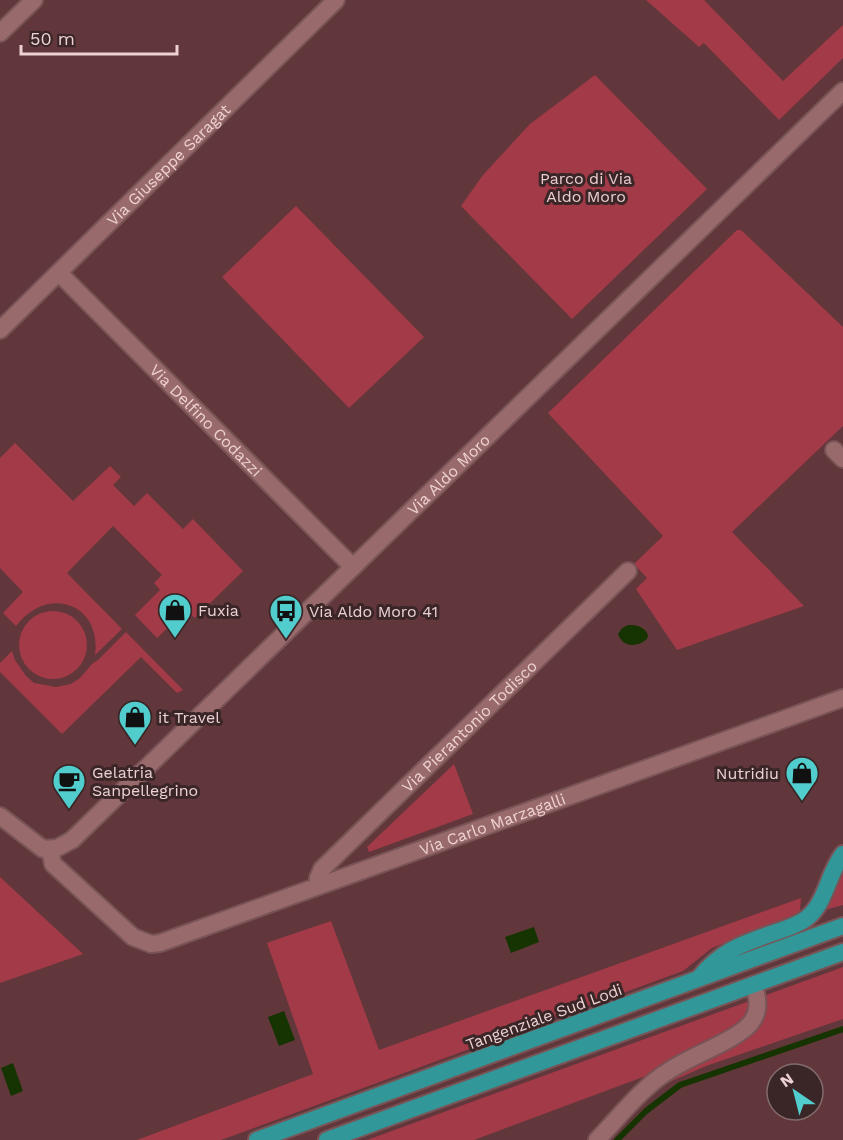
<svg xmlns="http://www.w3.org/2000/svg" width="843" height="1140" viewBox="0 0 843 1140" font-family="'Work Sans',sans-serif">
<style>
.green{fill:#a33a48}
.water{fill:#163401}
.lines{fill:none;stroke-linecap:round;stroke-linejoin:round}
.stream{stroke:#163401;stroke-width:6}
.minor-casing{stroke:#785457;stroke-width:20}
.trunk-casing{stroke:#785457;stroke-width:20}
.minor{stroke:#996a6c;stroke-width:16}
.trunk{stroke:#329798;stroke-width:16}
.labels{text-anchor:middle;dominant-baseline:central;stroke-width:6;stroke-linejoin:round;paint-order:stroke}
.street-label{font-size:16px;fill:#eed2d3;stroke:#3a2627}
.park-label{font-size:16px;fill:#eccdce;stroke:#3a2627}
.poi-label{font-size:16px;fill:#eed2d3;stroke:#3a2627;text-anchor:start}
</style>
<rect width="100%" height="100%" fill="#62373b"/>
<g class="green">
<polygon points="646,0 704,0 783,81 843,25 843,58 779,120 704,43 699,47"/>
<polygon points="595,75 707,189 572,319 461,206 483,175 530,124"/>
<polygon points="296,206 424,337 349,408 222,277"/>
<polygon points="737,230 741,230 843,327 843,426 732,532 804,606 677,650 636,589 647,578 634,564 663,536 548,413"/>
<path d="M15,443L73,501L110,466L121,477L113,485L134,506L147,493L183,529L193,519L243,571L195,618L186,610L157,638L135,615L160,590L154,583L162,575L113,526L67,573L122,629L95,655C102,604 48,584 16,626L3,613L23,592L0,568V458Z"/>
<circle cx="53" cy="645" r="34"/>
<polygon points="126,632 183,690 177,693 141,657 62,734 0,672 0,663 12,651 15,660 26,676 34,683 56,687 71,684 80,678 92,664 98,660"/>
<polygon points="454,764 473,814 369,852 367,847"/>
<polygon points="841,868 843,875 843,905 825,910 823,908"/>
<polygon points="0,877 83,954 0,983"/>
<polygon points="801,898 800,911 793,916 712,948 683,971 221,1140 137,1140 313,1074 267,943 275,940 331,921 379,1050"/>
<polygon points="843,967 843,1019 706,1066 667,1083 647,1082 643,1077 474,1140 367,1140"/>
</g>
<g class="water">
<path d="M628,625C637,625 644,626 648,635L647,639C637,648 622,647 618,634L622,628Z"/>
<polygon points="534,927 539,942 511,953 505,937"/>
<polygon points="284,1011 295,1040 279,1046 268,1017"/>
<polygon points="13,1063 23,1091 11,1096 1,1068"/>
</g>
<g class="lines">
<polyline class="stream" points="617,1140 646,1111 680,1085 843,1029"/>
<g class="minor-casing">
<g id="minor">
<polyline points="0,33 34,0"/>
<path id="s1" d="M59,273L353,567"/>
<path id="s2" d="M0,330L336,0"/>
<polyline points="834,450 843,459"/>
<path id="s3" d="M0,816L43,849L57,848L72,840L843,91"/>
<path id="s4" d="M50,850L53,864L133,937L151,944L160,943L843,698"/>
<path id="s5" d="M319,885L318,878L322,869L628,571"/>
<path d="M597,1140C620,1116 642,1087 670,1070C692,1055 733,1042 750,1024C760,1012 759,999 753,985"/>
</g>
</g>
<g class="trunk-casing">
<g id="trunk">
<path d="M699,978C721,951 741,944 773,933C784,929 797,926 807,918C826,903 828,873 843,854"/>
<polyline points="257,1140 843,926"/>
<polyline points="327,1140 843,952"/>
</g>
</g>
<use href="#minor" class="minor"/>
<use href="#trunk" class="trunk"/>
</g>
<defs>
<g id="shop-pin" transform="scale(1.725)"><path d="M0 17L-7.5 6A9.5 9.5 0 1 1 7.5 6Z" fill="#52cdcd" stroke="#3a2627"/><path d="M-5-2.5h2.3a2.7 3.5 0 0 1 5.4 0H5L5.5 6h-11ZM-1.5-2.5h3a1.5 2.3 0 0 0-3 0Z" fill="#111"/></g>
<g id="bus-pin" transform="scale(1.725)"><path d="M0 17L-7.5 6A9.5 9.5 0 1 1 7.5 6Z" fill="#52cdcd" stroke="#3a2627"/><path d="M-5-6H5V4H4V6H2V4H-2V6H-4V4H-5ZM-3.5-4V0h7V-4ZM-3.5 1.2v1.5H-2V1.2ZM2 1.2v1.5H3.5V1.2Z" fill="#111"/></g>
<g id="cafe-pin" transform="scale(1.725)"><path d="M0 17L-7.5 6A9.5 9.5 0 1 1 7.5 6Z" fill="#52cdcd" stroke="#3a2627"/><path d="M-5.5-4.5H6V0H3Q3 3.5 0 3.5H-2.5Q-5.5 3.5-5.5 0ZM3-3.2v2h1.7v-2ZM-6 4.5H4V6H-6Z" fill="#111"/></g>
</defs>
<g fill-rule="evenodd">
<use href="#shop-pin" x="175" y="610"/>
<use href="#bus-pin" x="286" y="611"/>
<use href="#shop-pin" x="135" y="717"/>
<use href="#shop-pin" x="802" y="773"/>
<use href="#cafe-pin" x="69" y="781"/>
</g>
<g class="labels">
<g class="street-label">
<text stroke="none"><textPath href="#s2" startOffset="236">Via Giuseppe Saragat</textPath></text>
<text stroke="none"><textPath href="#s1" startOffset="208">Via Delfino Codazzi</textPath></text>
<text stroke="none"><textPath href="#s3" startOffset="610">Via Aldo Moro</textPath></text>
<text stroke="none"><textPath href="#s5" startOffset="222">Via Pierantonio Todisco</textPath></text>
<text stroke="none"><textPath href="#s4" startOffset="504">Via Carlo Marzagalli</textPath></text>
<text transform="translate(544 1017) rotate(-20)">Tangenziale Sud Lodi</text>
</g>
<g class="park-label">
<text x="586" y="178">Parco di Via<tspan x="586" dy="18">Aldo Moro</tspan></text>
</g>
<g class="poi-label">
<text x="198" y="610">Fuxia</text>
<text x="309" y="611">Via Aldo Moro 41</text>
<text x="158" y="717">it Travel</text>
<text x="92" y="772">Gelatria<tspan x="92" dy="18">Sanpellegrino</tspan></text>
<text x="779" y="773" text-anchor="end">Nutridiu</text>
</g>
</g>
<g transform="translate(795 1092) rotate(325)"><circle r="28" fill="#3a2627" stroke="#826b6c" stroke-width="1.5"/>
<path d="M0-4.5L10 22L0 15L-10 22Z" fill="#52cdcd"/>
<text y="-9" font-size="16" font-weight="bold" text-anchor="middle" fill="#eed2d3">N</text>
</g>
<path d="M21 45v9h156v-9" fill="none" stroke="#eed2d3" stroke-width="3"/>
<text x="30" y="45" font-size="18" fill="#eed2d3" stroke="#3a2627" stroke-width="4.5" paint-order="stroke">50 m</text>
</svg>
